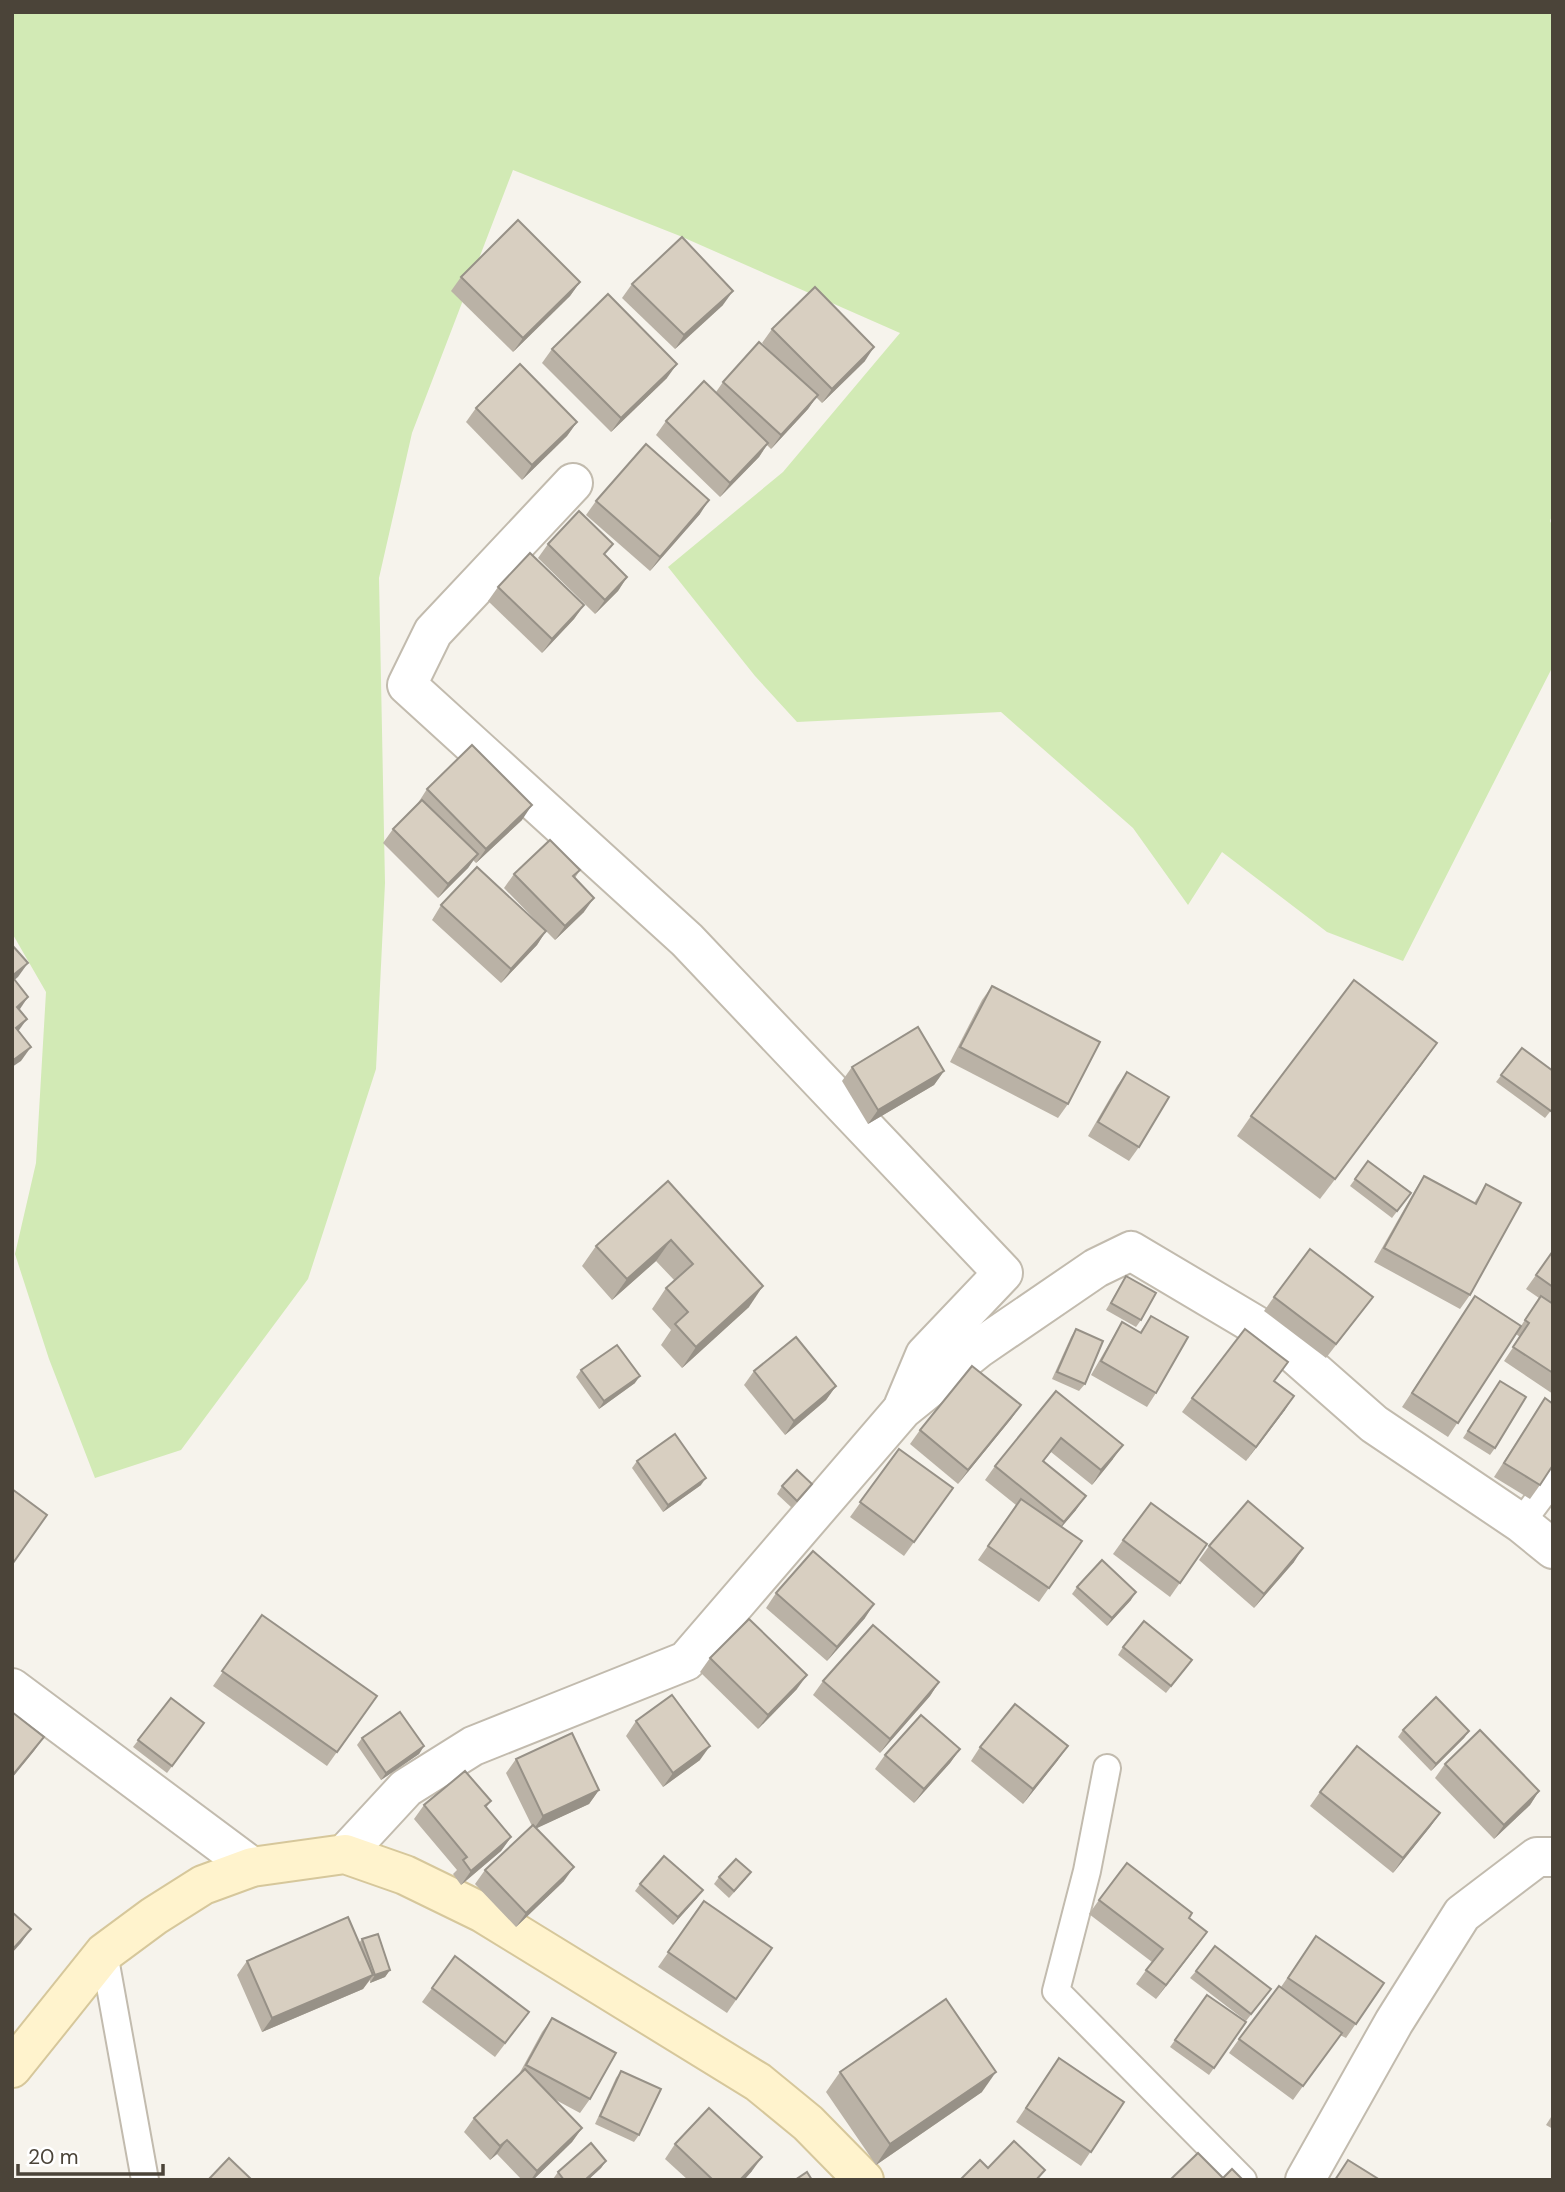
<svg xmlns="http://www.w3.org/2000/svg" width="1565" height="2192" viewBox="0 0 1565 2192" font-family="'DM Sans',sans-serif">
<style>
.green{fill:#d2eab5}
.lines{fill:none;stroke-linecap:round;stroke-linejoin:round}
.lane-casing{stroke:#c2bbae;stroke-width:30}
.street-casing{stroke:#c2bbae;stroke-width:42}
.secondary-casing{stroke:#d6c79b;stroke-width:42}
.lane{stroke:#fff;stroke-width:26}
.street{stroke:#fff;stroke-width:38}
.secondary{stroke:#fff3cd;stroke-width:38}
.wall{fill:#bab2a6}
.shaded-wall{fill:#979187}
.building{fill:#d8cfc1;stroke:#979187;stroke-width:2}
</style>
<rect width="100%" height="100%" fill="#f6f3ec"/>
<polygon class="green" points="12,12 1553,12 1553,513 1550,521 1553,527 1553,666 1403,961 1327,932 1222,852 1188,905 1133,828 1001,712 797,722 755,676 668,567 783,472 900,333 680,236 513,170 412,433 379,578 385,883 376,1069 308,1279 181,1450 95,1478 49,1359 15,1254 36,1163 46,992 12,933"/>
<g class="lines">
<g class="lane-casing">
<g id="lane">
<polyline points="1521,1523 1553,1480"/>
<polyline points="1107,1768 1087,1871 1056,1991 1243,2180"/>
<polyline points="104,1953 145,2180"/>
</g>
</g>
<g class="street-casing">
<g id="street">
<polyline points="573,483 433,632 407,685 687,940 1003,1273 925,1355 904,1405"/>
<polyline points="12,1688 252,1867"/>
<polyline points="345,1854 406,1788 473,1746 686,1661 902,1410 979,1348 1096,1268 1131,1251 1274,1336 1374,1424 1521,1523 1553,1549"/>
<polyline points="1305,2180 1394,2022 1462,1914 1537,1857 1553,1857"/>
</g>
</g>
<g class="secondary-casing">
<polyline id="secondary" points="12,2068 104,1953 154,1916 203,1885 252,1867 345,1854 405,1875 483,1913 758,2082 808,2123 864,2180"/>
</g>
<use href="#lane" class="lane"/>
<use href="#street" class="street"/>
<use href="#secondary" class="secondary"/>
</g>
<g class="wall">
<polygon points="461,277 580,282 570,296 513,352 451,291"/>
<polygon points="632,284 723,305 675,349 622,298"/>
<polygon points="772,329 865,361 822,403 816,397 808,409 771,449 767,445 759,457 720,497 656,435 666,421 716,392 723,382 774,355 762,343"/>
<polygon points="552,349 667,378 611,432 542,363"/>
<polygon points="476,408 577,422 567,436 522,480 466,422"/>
<polygon points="596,501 700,514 650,571 586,515"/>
<polygon points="548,544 605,556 627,577 618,591 595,614 538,558"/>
<polygon points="498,587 584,605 574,619 542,653 488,601"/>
<polygon points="427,789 522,820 476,863 473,860 468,868 438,898 383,843 393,829 418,803"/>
<polygon points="580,870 575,878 584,912 555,940 546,931 537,945 501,983 432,920 441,905 544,929 504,888 514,874"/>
<polygon points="992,986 1068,1104 1058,1118 950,1062 982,1000"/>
<polygon points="1522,1048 1553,1108 1545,1118 1496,1082"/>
<polygon points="1423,1063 1320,1199 1237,1136 1251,1116"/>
<polygon points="852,1067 944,1071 934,1085 868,1124 842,1081"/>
<polygon points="1127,1072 1139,1147 1129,1161 1088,1136 1117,1086"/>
<polygon points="1368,1161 1411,1193 1392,1218 1350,1186"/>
<polygon points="1424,1176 1474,1203 1486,1184 1470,1295 1460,1309 1374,1262 1415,1190"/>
<polygon points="668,1181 749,1307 682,1368 661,1345 671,1330 652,1309 666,1288 675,1281 656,1261 612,1300 582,1266 596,1246"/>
<polygon points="1553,1251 1553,1394 1504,1361 1520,1337 1516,1334 1448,1437 1402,1407 1475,1296 1521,1326 1539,1298 1526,1289"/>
<polygon points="1126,1276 1141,1320 1136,1327 1106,1310"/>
<polygon points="1274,1297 1373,1297 1326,1358 1264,1311"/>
<polygon points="1151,1316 1156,1393 1147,1407 1091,1375 1113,1337 1122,1322 1140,1332"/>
<polygon points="1076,1329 1085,1384 1079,1391 1052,1379 1071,1337"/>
<polygon points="581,1370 635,1383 599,1409 576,1377"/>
<polygon points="754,1371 836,1386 826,1400 785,1435 744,1385"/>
<polygon points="1274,1381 1285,1410 1246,1461 1182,1412 1192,1398"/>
<polygon points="1500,1381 1495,1448 1490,1455 1463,1438"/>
<polygon points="1056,1391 1113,1459 1092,1485 1051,1452 1044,1461 1076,1510 1061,1527 1082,1541 1039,1602 978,1560 1016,1505 985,1480 995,1466"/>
<polygon points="1545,1398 1540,1485 1530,1499 1494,1477"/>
<polygon points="1021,1405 1011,1419 958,1484 910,1444 920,1430"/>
<polygon points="899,1449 953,1488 904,1556 850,1517"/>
<polygon points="637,1461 701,1485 663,1512 632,1468"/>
<polygon points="782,1486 807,1491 792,1508 777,1494"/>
<polygon points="1123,1540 1207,1544 1170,1597 1113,1554"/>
<polygon points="1209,1546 1294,1562 1254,1608 1199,1560"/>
<polygon points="1077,1587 1131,1600 1107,1626 1072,1594"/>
<polygon points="776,1593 865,1618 827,1661 766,1608"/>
<polygon points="262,1615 377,1696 327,1766 213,1686"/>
<polygon points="1123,1647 1192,1660 1166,1693 1118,1655"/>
<polygon points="710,1658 797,1689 758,1729 700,1672"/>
<polygon points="823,1681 939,1682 930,1696 880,1753 813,1695"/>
<polygon points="171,1698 204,1723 167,1773 133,1747"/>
<polygon points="636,1721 700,1760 663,1787 626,1736"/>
<polygon points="1403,1730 1469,1731 1464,1738 1431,1771 1398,1737"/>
<polygon points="362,1738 424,1746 419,1754 381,1780 357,1745"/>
<polygon points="980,1747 1058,1760 1023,1804 971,1761"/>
<polygon points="960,1749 950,1763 914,1803 875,1769 885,1755"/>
<polygon points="516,1759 599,1790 589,1804 536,1828 564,1881 516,1927 475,1884 485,1870 532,1826 506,1773"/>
<polygon points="1445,1764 1539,1791 1530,1805 1494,1839 1435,1778"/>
<polygon points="1320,1792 1440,1813 1430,1827 1393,1873 1310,1806"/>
<polygon points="491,1801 486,1808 511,1837 501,1851 461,1885 453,1874 457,1870 414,1819 424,1805"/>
<polygon points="719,1877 746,1879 729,1898 714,1884"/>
<polygon points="640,1884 697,1898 673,1925 635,1891"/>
<polygon points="1099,1900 1189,1918 1197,1946 1156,1999 1136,1984 1152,1962 1089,1914"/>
<polygon points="704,1901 772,1948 727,2013 658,1967"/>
<polygon points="1316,1936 1384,1983 1346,2038 1340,2035 1293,2100 1229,2053 1239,2039 1281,1987"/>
<polygon points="362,1939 390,1970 385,1977 370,1983 370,1980 363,1989 262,2032 237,1975 247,1961 359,1943"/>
<polygon points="455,1956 529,2012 495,2057 422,2002"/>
<polygon points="1196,1971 1266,1996 1246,2021 1190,1978"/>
<polygon points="1207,1995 1246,2022 1209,2075 1170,2047"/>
<polygon points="552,2018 590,2099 580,2113 554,2099 582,2128 572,2142 533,2180 522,2180 497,2154 490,2160 464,2132 474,2118 518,2076 542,2032"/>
<polygon points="1059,2058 1124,2102 1081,2166 1016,2122"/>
<polygon points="621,2071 639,2135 634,2142 595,2124 616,2078"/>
<polygon points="840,2072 982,2092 876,2165 826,2092"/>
<polygon points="1553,2114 1553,2129 1546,2125"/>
<polygon points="675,2144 752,2171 744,2180 688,2180 665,2159"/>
<polygon points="606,2161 601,2168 588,2180 553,2180 553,2179 558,2172"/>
</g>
<g class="shaded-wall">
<polygon points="580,282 570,296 513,352 523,338"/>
<polygon points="733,291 723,305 675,349 684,335"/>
<polygon points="874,347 865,361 822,403 832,389"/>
<polygon points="677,364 667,378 611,432 621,418"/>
<polygon points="818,395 808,409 771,449 781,435"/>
<polygon points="577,422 567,436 522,480 532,465"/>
<polygon points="768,443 759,457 720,497 730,483"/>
<polygon points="709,500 700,514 650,571 660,557"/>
<polygon points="627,577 618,591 595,614 605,600"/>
<polygon points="584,605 574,619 542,653 552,639"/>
<polygon points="532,805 522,820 476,863 486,849"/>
<polygon points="478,854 468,868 438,898 448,884"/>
<polygon points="594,898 584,912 555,940 565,926"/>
<polygon points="546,931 537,945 501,983 511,969"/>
<polygon points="28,963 18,977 12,982 12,976"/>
<polygon points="28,997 18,1012 17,1007"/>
<polygon points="27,1019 17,1033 16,1028"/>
<polygon points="1437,1043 1423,1063 1320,1199"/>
<polygon points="31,1047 21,1061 12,1067 12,1061"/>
<polygon points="944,1071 934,1085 868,1124 878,1110"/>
<polygon points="671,1240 656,1261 612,1300 627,1279"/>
<polygon points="763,1286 749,1307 682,1368 696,1347"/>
<polygon points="640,1376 635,1383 599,1409 604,1401"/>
<polygon points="836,1386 826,1400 785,1435 794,1421"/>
<polygon points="1294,1396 1285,1410 1246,1461 1256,1447"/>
<polygon points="1021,1405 1011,1419 958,1484 968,1470"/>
<polygon points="1123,1445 1113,1459 1092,1485 1101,1470"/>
<polygon points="706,1478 701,1485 663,1512 668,1505"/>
<polygon points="1086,1496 1076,1510 1054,1536 1064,1522"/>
<polygon points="1303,1548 1294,1562 1254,1608 1264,1594"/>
<polygon points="1136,1592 1131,1600 1107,1626 1112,1618"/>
<polygon points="874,1604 865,1618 827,1661 837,1647"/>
<polygon points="807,1675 797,1689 758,1729 768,1715"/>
<polygon points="939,1682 930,1696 880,1753 890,1739"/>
<polygon points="1469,1731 1464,1738 1431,1771 1436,1764"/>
<polygon points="44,1737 34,1751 12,1778 12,1776"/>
<polygon points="424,1746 419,1754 381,1780 386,1773"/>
<polygon points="710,1746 700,1760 663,1787 673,1773"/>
<polygon points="1068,1746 1058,1760 1023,1804 1033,1789"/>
<polygon points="960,1749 950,1763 914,1803 924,1789"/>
<polygon points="599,1790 589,1804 533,1830 543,1816"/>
<polygon points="1539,1791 1530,1805 1494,1839 1504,1825"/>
<polygon points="1440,1813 1430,1827 1393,1873 1403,1858"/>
<polygon points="511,1837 501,1851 461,1885 471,1871"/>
<polygon points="574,1867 564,1881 516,1927 526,1913"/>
<polygon points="703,1890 697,1898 673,1925 678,1917"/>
<polygon points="31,1929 21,1943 12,1953 12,1950"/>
<polygon points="1207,1932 1197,1946 1156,1999 1166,1985"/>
<polygon points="390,1970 385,1977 370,1983 375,1975"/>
<polygon points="373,1975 363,1989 262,2032 272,2018"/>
<polygon points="996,2072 982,2092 876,2165 890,2144"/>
<polygon points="582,2128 572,2142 533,2180 531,2180 537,2171"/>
<polygon points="507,2140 497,2154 490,2160 500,2146"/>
<polygon points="762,2157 752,2171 744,2180 740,2180"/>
<polygon points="606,2161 601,2168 588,2180 585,2180"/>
</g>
<g class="building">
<polygon points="518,220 580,282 523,338 461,277"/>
<polygon points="682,237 733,291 684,335 632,284"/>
<polygon points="815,287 874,347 832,389 772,329"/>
<polygon points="608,294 677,364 621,418 552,349"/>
<polygon points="759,342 818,395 781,435 723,382"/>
<polygon points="520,364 577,422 532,465 476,408"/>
<polygon points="704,381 768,443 730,483 666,421"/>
<polygon points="646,444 709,500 660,557 596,501"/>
<polygon points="579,511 613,544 604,554 627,577 605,600 548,544"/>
<polygon points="530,553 584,605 552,639 498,587"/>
<polygon points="472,745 532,805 486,849 427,789"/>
<polygon points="422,800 478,854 448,884 393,829"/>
<polygon points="550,840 580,870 573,876 594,898 565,926 514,874"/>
<polygon points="477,867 546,931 511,969 441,905"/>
<polygon points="12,945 28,963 12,976"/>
<polygon points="14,979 28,997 17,1007 27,1019 16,1028 31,1047 12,1061 12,980"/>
<polygon points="1354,980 1437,1043 1335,1179 1251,1116"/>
<polygon points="992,986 1100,1042 1068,1104 960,1047"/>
<polygon points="918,1027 944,1071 878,1110 852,1067"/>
<polygon points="1522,1048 1553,1071 1553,1108 1551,1111 1501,1075"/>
<polygon points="1127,1072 1169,1097 1139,1147 1098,1122"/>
<polygon points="1368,1161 1411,1193 1397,1211 1355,1179"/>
<polygon points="1424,1176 1476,1204 1486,1184 1521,1203 1470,1295 1384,1248"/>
<polygon points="668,1181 763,1286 696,1347 675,1324 688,1312 666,1288 693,1264 671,1240 627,1279 596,1246"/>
<polygon points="1310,1249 1373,1297 1336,1344 1274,1297"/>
<polygon points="1553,1251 1553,1287 1536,1275"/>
<polygon points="1126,1276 1156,1293 1141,1320 1111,1303"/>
<polygon points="1475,1296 1521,1326 1458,1423 1412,1393"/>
<polygon points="1541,1296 1553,1304 1553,1373 1513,1347 1529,1323 1525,1320"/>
<polygon points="1151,1316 1188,1337 1156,1393 1101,1361 1122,1322 1141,1333"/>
<polygon points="1076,1329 1103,1341 1085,1384 1057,1372"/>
<polygon points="1245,1329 1288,1362 1274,1381 1294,1396 1256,1447 1192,1398"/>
<polygon points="796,1337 836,1386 794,1421 754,1371"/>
<polygon points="617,1345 640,1376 604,1401 581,1370"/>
<polygon points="972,1366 1021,1405 968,1470 920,1430"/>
<polygon points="1500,1381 1526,1397 1495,1448 1468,1431"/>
<polygon points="1056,1391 1123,1445 1101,1470 1061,1438 1043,1461 1086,1496 1064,1522 995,1466"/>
<polygon points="1545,1398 1553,1404 1553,1465 1540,1485 1504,1463"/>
<polygon points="675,1434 706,1478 668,1505 637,1461"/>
<polygon points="899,1449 953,1488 914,1542 860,1502"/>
<polygon points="797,1470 812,1484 797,1501 782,1486"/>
<polygon points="12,1489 47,1515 13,1563 12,1562"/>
<polygon points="1021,1499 1082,1541 1049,1588 988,1546"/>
<polygon points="1248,1501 1303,1548 1264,1594 1209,1546"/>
<polygon points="1151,1503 1207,1544 1180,1583 1123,1540"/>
<polygon points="813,1551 874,1604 837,1647 776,1593"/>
<polygon points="1102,1560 1136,1592 1112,1618 1077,1587"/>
<polygon points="262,1615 377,1696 337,1752 222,1671"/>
<polygon points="749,1619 807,1675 768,1715 710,1658"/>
<polygon points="1144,1621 1192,1660 1171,1686 1123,1647"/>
<polygon points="873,1625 939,1682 890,1739 823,1681"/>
<polygon points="672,1695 710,1746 673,1773 636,1721"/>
<polygon points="1436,1697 1469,1731 1436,1764 1403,1730"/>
<polygon points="171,1698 204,1723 172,1766 138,1740"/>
<polygon points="1015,1704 1068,1746 1033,1789 980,1747"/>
<polygon points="12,1712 44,1737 12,1776"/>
<polygon points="400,1712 424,1746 386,1773 362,1738"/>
<polygon points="921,1715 960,1749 924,1789 885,1755"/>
<polygon points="1480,1730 1539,1791 1504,1825 1445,1764"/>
<polygon points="572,1733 599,1790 543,1816 516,1759"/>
<polygon points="1357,1746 1440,1813 1403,1858 1320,1792"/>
<polygon points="465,1771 491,1801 485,1806 511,1837 471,1871 463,1860 467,1857 424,1805"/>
<polygon points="533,1825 574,1867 526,1913 485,1870"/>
<polygon points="664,1856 703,1890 678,1917 640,1884"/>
<polygon points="736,1859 751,1872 734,1891 719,1877"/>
<polygon points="1127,1863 1192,1913 1189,1918 1207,1932 1166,1985 1146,1970 1163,1949 1099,1900"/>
<polygon points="704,1901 772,1948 736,1999 668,1952"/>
<polygon points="12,1912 31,1929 12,1950"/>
<polygon points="348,1917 373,1975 272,2018 247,1961"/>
<polygon points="378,1934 390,1970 375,1975 362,1939"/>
<polygon points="1316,1936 1384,1983 1356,2024 1288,1978"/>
<polygon points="1215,1946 1271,1989 1251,2014 1196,1971"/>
<polygon points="455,1956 529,2012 505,2043 432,1988"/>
<polygon points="1279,1986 1342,2033 1303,2086 1239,2039"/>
<polygon points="1207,1995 1246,2022 1214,2068 1175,2040"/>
<polygon points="946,1999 996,2072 890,2144 840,2072"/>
<polygon points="552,2018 616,2053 590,2099 526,2065"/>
<polygon points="1059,2058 1124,2102 1091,2152 1026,2108"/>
<polygon points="525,2069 582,2128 537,2171 507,2140 500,2146 474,2118"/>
<polygon points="621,2071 661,2089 639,2135 600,2116"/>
<polygon points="709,2108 762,2157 740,2180 713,2180 675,2144"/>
<polygon points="1014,2141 1045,2170 1036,2180 960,2180 980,2160 988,2168"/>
<polygon points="591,2143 606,2161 585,2180 564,2180 558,2172"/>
<polygon points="1198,2153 1223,2178 1232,2169 1243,2180 1170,2180"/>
<polygon points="229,2158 252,2180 208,2180"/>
<polygon points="1348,2160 1380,2180 1335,2180"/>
<polygon points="807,2172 812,2180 795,2180"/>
</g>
<rect width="1565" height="2192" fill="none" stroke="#4b4439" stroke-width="28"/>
<path d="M18 2164v10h145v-10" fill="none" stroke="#4b4439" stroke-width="3.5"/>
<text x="28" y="2164" font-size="21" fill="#4b4439" stroke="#ffffff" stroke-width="5" paint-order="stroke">20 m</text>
</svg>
